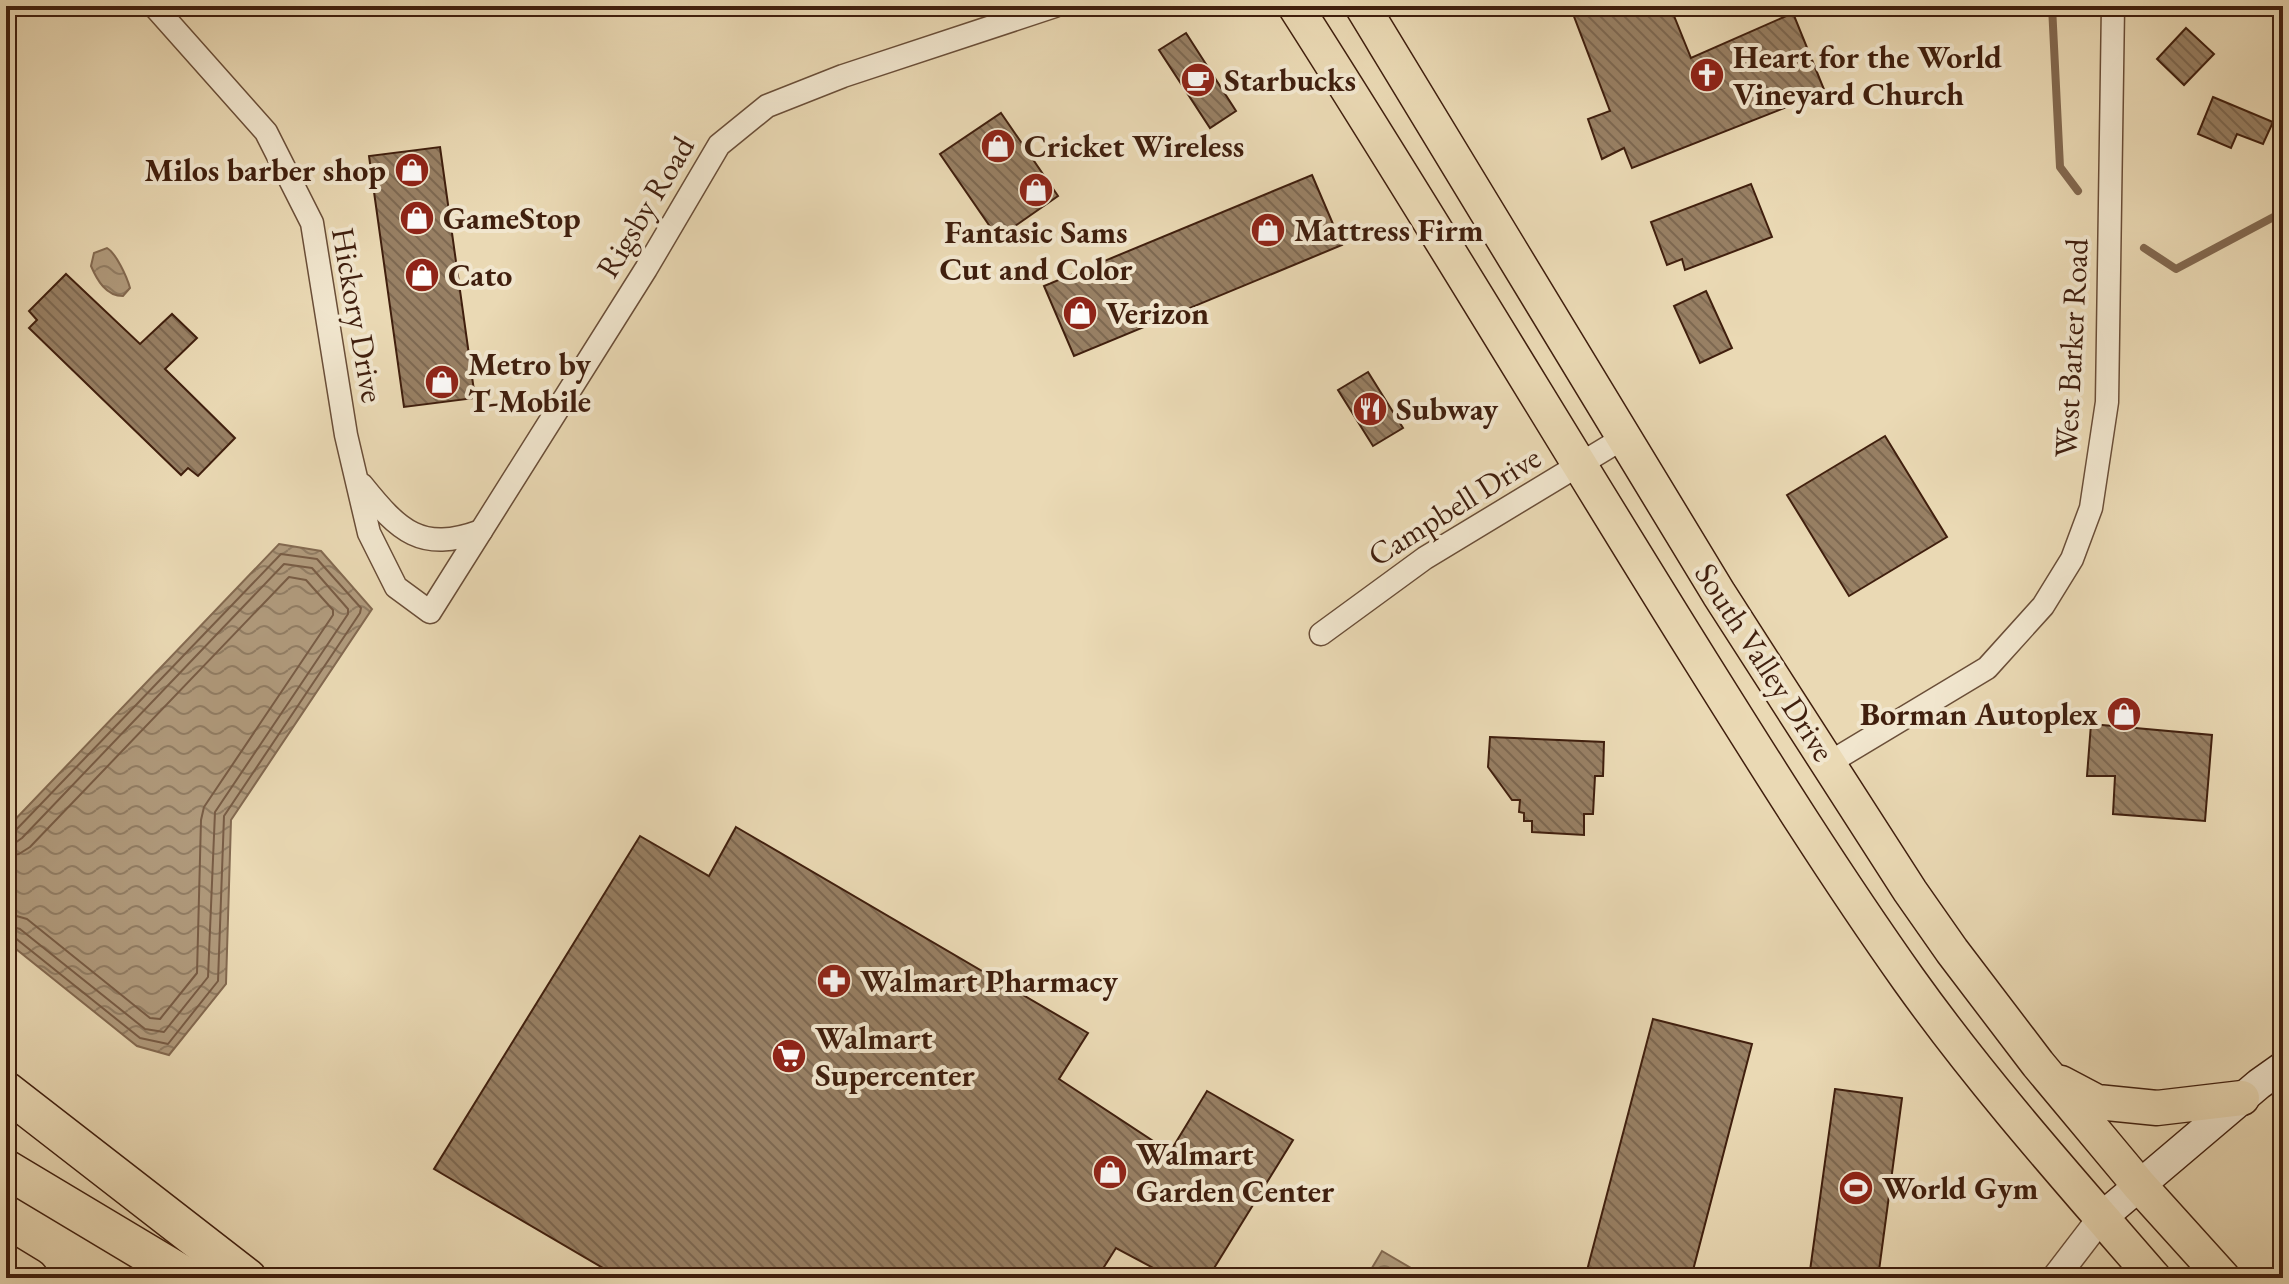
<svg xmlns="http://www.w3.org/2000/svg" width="2289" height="1284" viewBox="0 0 2289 1284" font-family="'EB Garamond',serif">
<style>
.water{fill:url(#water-waves);stroke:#836950;stroke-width:2}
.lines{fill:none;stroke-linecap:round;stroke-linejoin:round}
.shore{stroke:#785c45;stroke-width:2}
.stream{stroke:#836950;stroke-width:8}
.building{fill:url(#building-back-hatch);stroke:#401f0e;stroke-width:2}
.minor-casing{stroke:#6a4e38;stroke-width:25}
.tertiary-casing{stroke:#6a4e38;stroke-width:29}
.secondary-casing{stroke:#401f0e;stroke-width:33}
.primary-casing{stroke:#401f0e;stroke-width:37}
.motorway-casing{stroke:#401f0e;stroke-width:41}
.minor{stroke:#f1e6ce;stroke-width:22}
.tertiary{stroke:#f1e6ce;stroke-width:26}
.secondary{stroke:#f1e6ce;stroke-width:30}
.primary{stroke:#ead9b4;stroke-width:34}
.motorway{stroke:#ead9b4;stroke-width:38}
.labels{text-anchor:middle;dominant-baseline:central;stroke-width:8;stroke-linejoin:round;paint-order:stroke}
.poi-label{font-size:32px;font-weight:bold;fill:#401f0e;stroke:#f1e6ce;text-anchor:start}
.street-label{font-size:32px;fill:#401f0e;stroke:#f1e6ce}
</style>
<defs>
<pattern id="water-waves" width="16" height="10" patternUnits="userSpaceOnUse" patternTransform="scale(2)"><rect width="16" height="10" fill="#b09a7c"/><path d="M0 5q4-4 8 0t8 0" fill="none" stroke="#917d64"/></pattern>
<pattern id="building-back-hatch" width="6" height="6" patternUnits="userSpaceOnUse" patternTransform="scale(2)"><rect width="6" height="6" fill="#988064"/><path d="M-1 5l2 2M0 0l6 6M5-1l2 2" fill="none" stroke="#7d6851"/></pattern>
</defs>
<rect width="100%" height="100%" fill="#ead9b4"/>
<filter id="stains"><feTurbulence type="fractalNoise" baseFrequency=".0025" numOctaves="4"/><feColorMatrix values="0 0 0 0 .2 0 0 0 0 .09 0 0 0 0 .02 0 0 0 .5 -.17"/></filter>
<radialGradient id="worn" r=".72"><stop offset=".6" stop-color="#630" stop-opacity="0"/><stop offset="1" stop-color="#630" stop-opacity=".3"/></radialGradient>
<g class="water">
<path d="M107,248C116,253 127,277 130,288L123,296C106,296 97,280 91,266L94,253Z"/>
<polygon points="279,544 321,551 372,609 231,820 226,984 169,1055 137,1046 6,941 6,829"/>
<polygon points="1382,1251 1428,1278 1366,1278"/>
</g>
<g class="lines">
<g class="shore">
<polyline points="6,834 15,831 281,554 317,559 361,608 360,613 224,816 218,981 168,1044 140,1038 14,937 6,935"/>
<polyline points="6,844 15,843 22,838 284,564 312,568 348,609 348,614 215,812 208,977 164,1032 145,1029 20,929 6,925"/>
<polyline points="6,856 19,854 30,847 289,577 306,580 333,610 333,615 204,807 201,820 197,973 160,1019 150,1018 27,919 6,913"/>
</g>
<g class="stream">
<polyline points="2052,6 2060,167 2078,191"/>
<polyline points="2144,248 2176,269 2283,212"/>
</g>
</g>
<g class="building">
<polygon points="1570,6 1670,6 1691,58 1793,13 1825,92 1632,168 1624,148 1602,159 1588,119 1610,111"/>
<polygon points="2186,28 2214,54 2184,85 2157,59"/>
<polygon points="1186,33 1236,111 1210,128 1159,50"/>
<polygon points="2213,97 2273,122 2263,144 2237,134 2231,148 2198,134"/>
<polygon points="1001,113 1058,196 998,238 940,154"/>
<polygon points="440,147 475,398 404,407 369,156"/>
<polygon points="1312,175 1342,245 1074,356 1044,286"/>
<polygon points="1751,184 1772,237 1685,270 1682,259 1667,265 1651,222"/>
<polygon points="66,274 140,344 172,314 197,338 165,369 235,438 198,476 188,468 181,475 29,328 37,320 29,311"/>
<polygon points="1706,291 1732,348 1700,363 1674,306"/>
<polygon points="1368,372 1403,428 1373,446 1338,390"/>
<polygon points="1885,436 1947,537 1849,596 1787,495"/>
<polygon points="2091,724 2212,735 2205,821 2113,814 2115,776 2087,776"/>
<polygon points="1490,737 1604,742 1603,776 1595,776 1593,814 1584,814 1584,835 1532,832 1532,821 1524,821 1524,813 1519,812 1520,800 1512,800 1488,767"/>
<polygon points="736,827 1088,1033 1059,1079 1170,1152 1207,1091 1293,1140 1208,1278 1172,1278 1116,1248 1097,1278 620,1278 434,1169 640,836 709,876"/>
<polygon points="1653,1019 1752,1044 1691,1278 1585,1278"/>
<polygon points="1835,1089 1902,1098 1878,1278 1809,1278"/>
</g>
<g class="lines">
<g class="minor-casing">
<g id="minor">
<polyline points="154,6 266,132 312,223 346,435 369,533 396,587 430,612 646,269 719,145 767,106 843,76 1055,6"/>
<path d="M362,485C399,531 421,553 481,531"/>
<polyline points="1321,634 1425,558 1625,437"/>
<polyline points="1829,763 1987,668 2043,606 2072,559 2091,508 2107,402 2113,6"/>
</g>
</g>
<g class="tertiary-casing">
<polyline id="tertiary" points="2055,1278 2101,1218"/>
</g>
<g class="secondary-casing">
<polyline id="secondary" points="2101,1218 2259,1084 2283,1067"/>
</g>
<g class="primary-casing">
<g id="primary">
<path d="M1295,6C1434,223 1565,444 1702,663C1769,770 1836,877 1909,980C1984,1085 2070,1181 2154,1278"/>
<polyline points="1362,6 1719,594 1910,891 1952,951 2038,1064 2139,1185 2223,1278"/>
<polyline points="2061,1083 2097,1102 2157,1108 2242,1098"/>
</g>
</g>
<g class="motorway-casing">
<g id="motorway">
<polyline points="6,1091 247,1278"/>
<polyline points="6,1169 188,1278"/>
<polyline points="6,1264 29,1278"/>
</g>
</g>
<use href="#minor" class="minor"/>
<use href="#tertiary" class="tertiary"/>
<use href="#secondary" class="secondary"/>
<use href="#primary" class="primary"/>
<use href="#motorway" class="motorway"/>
</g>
<defs>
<g id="church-disc" transform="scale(1.8)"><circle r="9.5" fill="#8f2418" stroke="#f1e6ce"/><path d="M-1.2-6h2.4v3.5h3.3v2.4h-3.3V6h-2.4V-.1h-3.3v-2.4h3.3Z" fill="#fff"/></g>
<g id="cafe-disc" transform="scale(1.8)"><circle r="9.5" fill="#8f2418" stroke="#f1e6ce"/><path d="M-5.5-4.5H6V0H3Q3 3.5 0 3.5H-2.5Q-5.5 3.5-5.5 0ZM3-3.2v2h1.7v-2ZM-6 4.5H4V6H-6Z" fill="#fff"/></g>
<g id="shop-disc" transform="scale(1.8)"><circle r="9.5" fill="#8f2418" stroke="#f1e6ce"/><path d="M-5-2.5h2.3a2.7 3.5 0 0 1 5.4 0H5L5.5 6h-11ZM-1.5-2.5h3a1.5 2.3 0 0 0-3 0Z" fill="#fff"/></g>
<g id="restaurant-disc" transform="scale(1.8)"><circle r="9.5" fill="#8f2418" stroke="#f1e6ce"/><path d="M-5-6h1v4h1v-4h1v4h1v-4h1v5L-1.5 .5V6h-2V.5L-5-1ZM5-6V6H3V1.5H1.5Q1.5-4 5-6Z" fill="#fff"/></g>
<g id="pharmacy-disc" transform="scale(1.8)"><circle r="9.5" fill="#8f2418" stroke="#f1e6ce"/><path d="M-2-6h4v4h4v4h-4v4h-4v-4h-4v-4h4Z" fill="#fff"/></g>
<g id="supermarket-disc" transform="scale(1.8)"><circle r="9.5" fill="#8f2418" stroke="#f1e6ce"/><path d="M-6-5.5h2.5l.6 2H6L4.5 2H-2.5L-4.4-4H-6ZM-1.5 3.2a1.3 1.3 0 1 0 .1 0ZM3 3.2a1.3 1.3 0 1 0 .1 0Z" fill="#fff"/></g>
<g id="stadium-disc" transform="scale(1.8)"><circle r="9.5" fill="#8f2418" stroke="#f1e6ce"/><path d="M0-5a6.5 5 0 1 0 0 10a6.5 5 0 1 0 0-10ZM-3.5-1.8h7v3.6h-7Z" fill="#fff"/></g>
</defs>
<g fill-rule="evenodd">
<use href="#church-disc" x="1707" y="75"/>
<use href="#cafe-disc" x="1198" y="80"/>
<use href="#shop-disc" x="998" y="146"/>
<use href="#shop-disc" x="412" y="170"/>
<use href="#shop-disc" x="1036" y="190"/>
<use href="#shop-disc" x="417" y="218"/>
<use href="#shop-disc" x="1268" y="230"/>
<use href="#shop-disc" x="422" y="275"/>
<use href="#shop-disc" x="1080" y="313"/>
<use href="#shop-disc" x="442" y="382"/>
<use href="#restaurant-disc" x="1370" y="409"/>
<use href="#shop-disc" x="2124" y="714"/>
<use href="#pharmacy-disc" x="834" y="981"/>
<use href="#supermarket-disc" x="789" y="1056"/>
<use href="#shop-disc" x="1110" y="1172"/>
<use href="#stadium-disc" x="1856" y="1188"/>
</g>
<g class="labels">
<g class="poi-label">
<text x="1733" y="57">Heart for the World<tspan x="1733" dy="37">Vineyard Church</tspan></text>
<text x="1224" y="80">Starbucks</text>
<text x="1024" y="146">Cricket Wireless</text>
<text x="386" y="170" text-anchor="end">Milos barber shop</text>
<text x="443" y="218">GameStop</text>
<text x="1294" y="230">Mattress Firm</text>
<text x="1036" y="232" text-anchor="middle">Fantasic Sams<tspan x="1036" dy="37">Cut and Color</tspan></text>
<text x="448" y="275">Cato</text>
<text x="1106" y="313">Verizon</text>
<text x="468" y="364">Metro by<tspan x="468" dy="37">T-Mobile</tspan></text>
<text x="1396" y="409">Subway</text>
<text x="2098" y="714" text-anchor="end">Borman Autoplex</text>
<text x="860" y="981">Walmart Pharmacy</text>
<text x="815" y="1038">Walmart<tspan x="815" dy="37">Supercenter</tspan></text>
<text x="1136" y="1154">Walmart<tspan x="1136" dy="37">Garden Center</tspan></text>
<text x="1882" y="1188">World Gym</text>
</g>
<g class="street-label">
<text transform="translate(645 207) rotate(-59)">Rigsby Road</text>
<text transform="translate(358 315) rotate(80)">Hickory Drive</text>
<text transform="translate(2071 348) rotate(-87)">West Barker Road</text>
<text transform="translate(1454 506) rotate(-32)">Campbell Drive</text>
<text transform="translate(1765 662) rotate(57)">South Valley Drive</text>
</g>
</g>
<rect width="2289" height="1284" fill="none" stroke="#ead9b4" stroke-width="32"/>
<rect x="8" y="8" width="2273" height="1268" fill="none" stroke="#401f0e" stroke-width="4"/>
<rect x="16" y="16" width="2257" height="1252" fill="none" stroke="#401f0e" stroke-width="2"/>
<rect width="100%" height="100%" filter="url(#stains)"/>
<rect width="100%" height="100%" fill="url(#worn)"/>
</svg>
